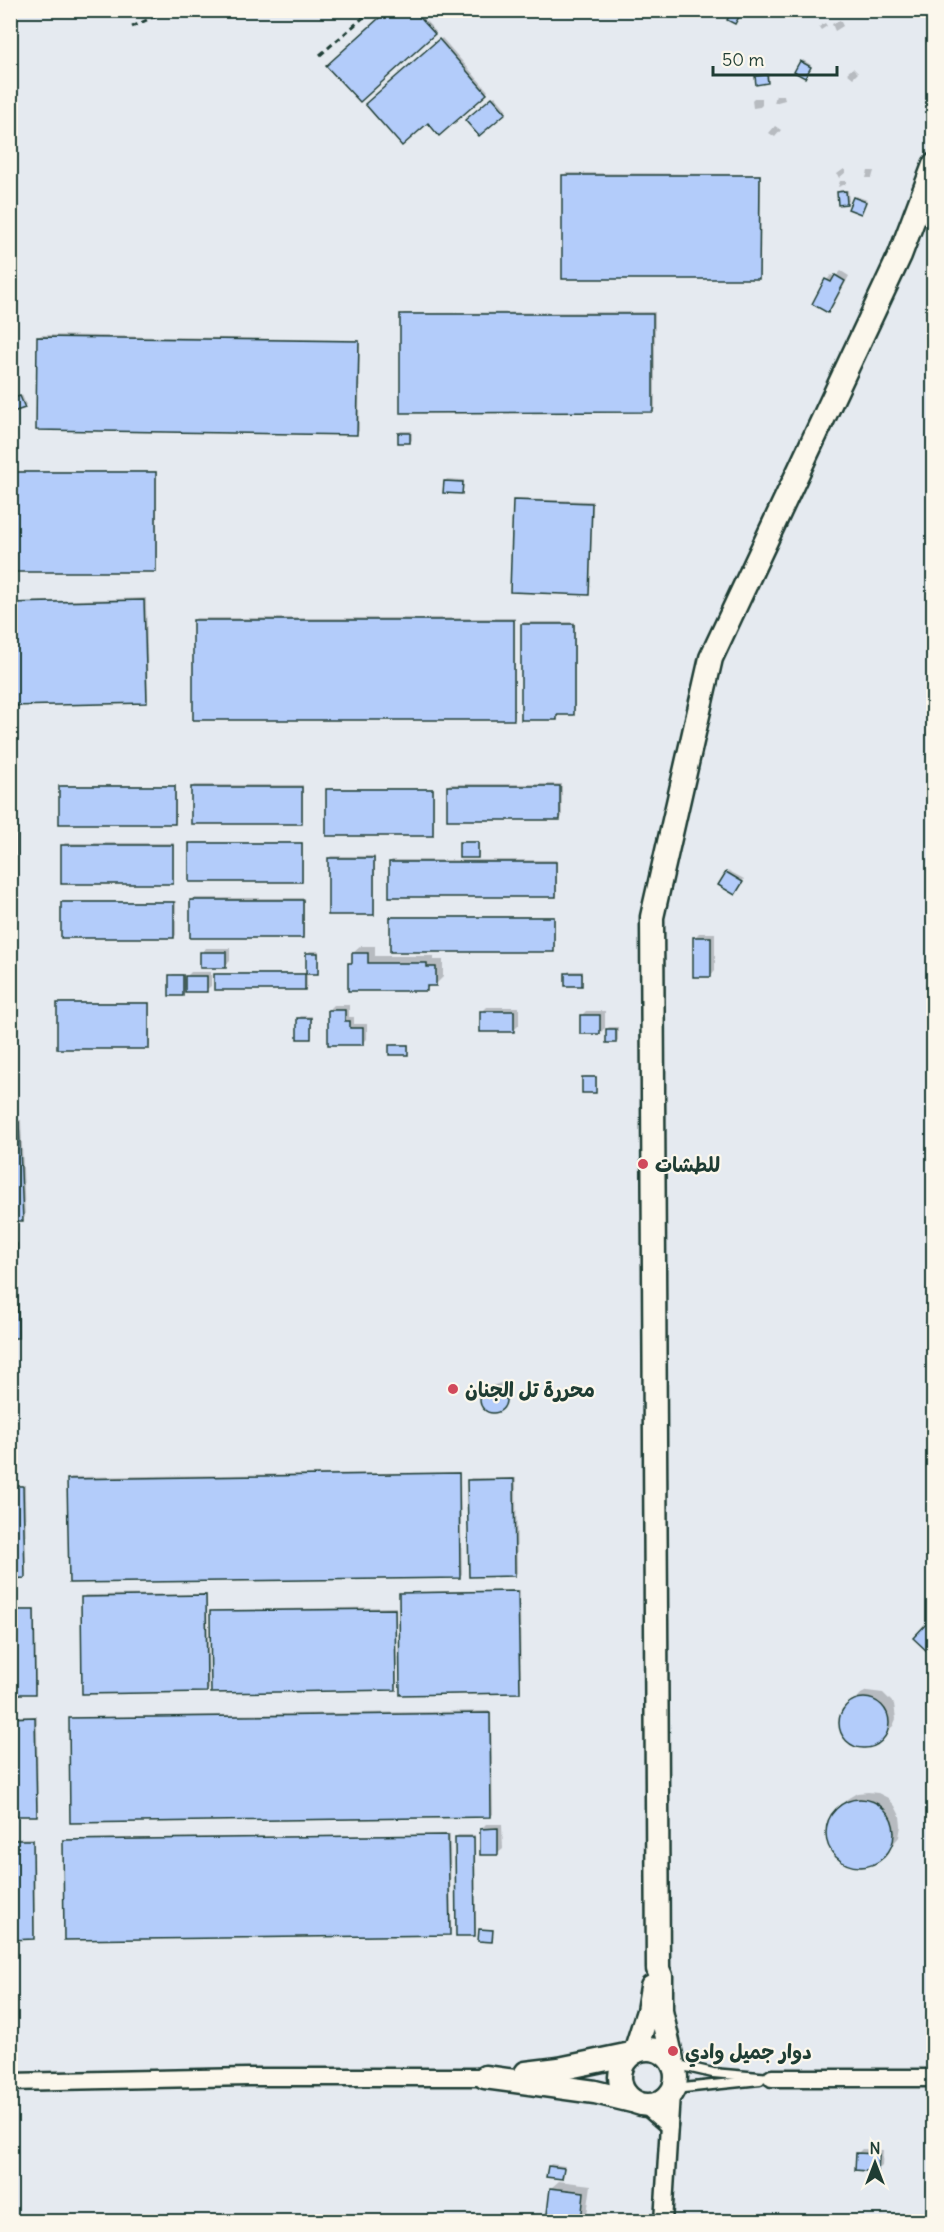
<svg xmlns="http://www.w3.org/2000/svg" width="944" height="2232" viewBox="0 0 944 2232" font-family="Delius,'Playpen Sans Arabic',sans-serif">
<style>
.shadow{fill:#0003}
.building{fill:#b3ccfa;stroke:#1f3d34;stroke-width:1.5}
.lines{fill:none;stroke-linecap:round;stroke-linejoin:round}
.lane-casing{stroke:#1f3d34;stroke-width:13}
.street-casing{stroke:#1f3d34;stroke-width:21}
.secondary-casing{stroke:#1f3d34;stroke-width:27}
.path{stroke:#1f3d34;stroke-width:3;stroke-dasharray:6 4.5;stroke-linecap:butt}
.lane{stroke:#fbf7ec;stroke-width:8}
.street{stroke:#fbf7ec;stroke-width:16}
.secondary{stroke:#fbf7ec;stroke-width:22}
.poi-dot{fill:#d1495b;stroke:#fbf7ec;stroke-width:2}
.labels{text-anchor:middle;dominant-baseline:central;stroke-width:4.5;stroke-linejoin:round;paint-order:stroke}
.poi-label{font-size:20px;font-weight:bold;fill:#1f3d34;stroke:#fbf7ec;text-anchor:start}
</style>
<rect width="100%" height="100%" fill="#e5eaf0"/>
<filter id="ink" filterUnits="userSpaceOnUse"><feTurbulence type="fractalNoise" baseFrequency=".0167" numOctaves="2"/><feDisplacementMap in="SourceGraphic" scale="12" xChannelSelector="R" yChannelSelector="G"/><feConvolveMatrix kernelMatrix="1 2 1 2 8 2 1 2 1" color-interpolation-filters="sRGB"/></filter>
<g filter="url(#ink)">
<g class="shadow">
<polygon points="389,10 416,10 436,32 360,100"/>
<polygon points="840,20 843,26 835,31 832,24"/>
<polygon points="825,23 827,26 821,30 819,27"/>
<polygon points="442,38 488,91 439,134 428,121 367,104"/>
<polygon points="803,60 811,65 806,74 801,62"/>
<polygon points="853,68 858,73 853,78 847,73"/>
<polygon points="769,74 769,80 767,82 757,77"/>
<polygon points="776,95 784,95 785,100 774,103"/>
<polygon points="495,96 507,110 479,134 467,120"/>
<polygon points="754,98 762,98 762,105 760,107 753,108 752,100"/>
<polygon points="775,126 781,130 775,137 769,133"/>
<polygon points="844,169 846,172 839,178 837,174"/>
<polygon points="868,171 874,171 872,178 866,178"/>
<polygon points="566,173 761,174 760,276 758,278 564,175"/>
<polygon points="840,181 846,181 846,184 838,187"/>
<polygon points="840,190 848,190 849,201 847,203 838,192"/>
<polygon points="856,196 867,200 861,212 854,198"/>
<polygon points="841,271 849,276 833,306 828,311 814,304 827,280 831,275 835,277"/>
<polygon points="655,312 655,409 653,411 402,315 404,313"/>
<polygon points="41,335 360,340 359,431 357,433 39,337"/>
<polygon points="22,395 26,405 10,412 10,399"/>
<polygon points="401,431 412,431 412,440 410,442 399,433"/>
<polygon points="10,471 157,471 157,568 155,570 10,570"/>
<polygon points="447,479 464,480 463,491 461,493 445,481"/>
<polygon points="516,499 593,501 590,591 588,593 514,501"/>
<polygon points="146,598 148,699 146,701 10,705 10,602"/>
<polygon points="196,618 515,618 515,717 513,719 194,620"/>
<polygon points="524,622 575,622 575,711 573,713 558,713 556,718 522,624"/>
<polygon points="450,784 562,784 562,817 560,819 448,786"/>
<polygon points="62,785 176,785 176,821 174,823 60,787"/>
<polygon points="194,785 303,785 303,820 301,822 192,787"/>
<polygon points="329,788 434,788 434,832 432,834 327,789"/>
<polygon points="10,806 18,806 18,910 16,912 10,912"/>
<polygon points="463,841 479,841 479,855 477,857 461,843"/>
<polygon points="193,842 303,842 303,879 301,881 191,844"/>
<polygon points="65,843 174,843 174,881 172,883 63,845"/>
<polygon points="331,856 375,856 375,911 373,913 329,858"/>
<polygon points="392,860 557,860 557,894 555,896 390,862"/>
<polygon points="729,871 744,879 737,891 727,873"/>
<polygon points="193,898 304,898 304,935 302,937 191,900"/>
<polygon points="64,901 176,901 176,935 174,937 62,903"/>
<polygon points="393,916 555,916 555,948 553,950 391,918"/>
<polygon points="699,933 715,933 715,971 711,976 694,938"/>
<polygon points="361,946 375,946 375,956 434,956 434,960 443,960 443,977 435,985 431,985 427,989 350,964 353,960 353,953"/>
<polygon points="206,948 230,948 230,961 225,966 202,953"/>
<polygon points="310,951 319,951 319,971 317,973 307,973 307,987 305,989 215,975 217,973 308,973 308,953"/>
<polygon points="569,971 583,971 583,982 581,984 567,973"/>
<polygon points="191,972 211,972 211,986 206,990 184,990 182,994 171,976 173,974 184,974 184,979"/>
<polygon points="61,1002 150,1002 150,1046 148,1048 59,1004"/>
<polygon points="334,1005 349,1005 349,1017 354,1017 354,1024 367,1024 367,1039 362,1044 329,1010"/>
<polygon points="487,1007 519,1007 519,1025 514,1030 482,1012"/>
<polygon points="586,1011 605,1011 605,1028 600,1033 582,1015"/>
<polygon points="301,1016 312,1016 312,1036 310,1038 299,1018"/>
<polygon points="609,1027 618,1027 618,1040 616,1042 607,1029"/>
<polygon points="393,1044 409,1044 409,1052 407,1054 391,1046"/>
<polygon points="585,1076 597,1076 597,1089 595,1091 583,1078"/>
<polygon points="21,1120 25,1217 23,1219 10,1220 10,1121"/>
<polygon points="10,1242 18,1242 19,1335 17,1337 10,1337"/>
<polygon points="501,1383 505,1385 510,1393 506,1403 501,1408 492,1411 484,1405 483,1396 491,1386"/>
<polygon points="460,1472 462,1574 460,1576 69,1479 71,1477"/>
<polygon points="471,1478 516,1478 517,1573 515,1575 469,1480"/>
<polygon points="10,1485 25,1485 26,1575 24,1577 10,1577"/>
<polygon points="520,1590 521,1690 519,1692 401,1594 403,1592"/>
<polygon points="207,1594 209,1689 207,1691 83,1597 85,1595"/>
<polygon points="396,1607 397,1687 395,1689 212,1612 214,1610"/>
<polygon points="10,1609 35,1609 36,1690 34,1692 10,1693"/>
<polygon points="867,1691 883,1693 894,1704 896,1719 893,1726 873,1744 858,1745 851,1742 842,1730 842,1715 861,1694"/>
<polygon points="491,1711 493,1814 491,1816 71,1719 73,1717"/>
<polygon points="10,1716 37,1716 38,1812 36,1814 10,1815"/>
<polygon points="868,1792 878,1793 888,1798 895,1806 900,1816 901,1826 899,1837 885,1854 877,1861 867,1865 856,1866 846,1863 837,1857 830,1848 827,1837 827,1826 831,1816 847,1799 857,1793"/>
<polygon points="486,1824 502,1824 503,1849 498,1853 481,1829"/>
<polygon points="450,1834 451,1931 449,1933 64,1841 66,1839"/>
<polygon points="458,1835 475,1835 476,1933 474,1935 456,1837"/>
<polygon points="34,1838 35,1936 33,1938 10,1938 10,1839"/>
<polygon points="862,2149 883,2150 882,2165 877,2170 857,2154"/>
<polygon points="551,2164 565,2166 562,2177 549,2166"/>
<polygon points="559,2181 591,2185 586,2222 547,2222 551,2188"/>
<polygon points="279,2216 282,2222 269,2222"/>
</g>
<g class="building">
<polygon points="388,10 413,10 435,34 360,102 326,66"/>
<polygon points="732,11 740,15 735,24 727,20"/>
<polygon points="439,39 487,94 439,136 428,123 402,146 365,104"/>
<polygon points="800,61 811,67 805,78 794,72"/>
<polygon points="767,75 768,83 756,85 755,76"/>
<polygon points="492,97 506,113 479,136 465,120"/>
<polygon points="562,175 760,175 759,279 562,279"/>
<polygon points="846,191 847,204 838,205 837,192"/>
<polygon points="853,197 866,202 861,214 848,209"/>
<polygon points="835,275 845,281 828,313 812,304 825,279 831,282"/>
<polygon points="400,314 653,314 653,412 400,413"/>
<polygon points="37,337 359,341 357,435 36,430"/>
<polygon points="20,396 25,408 10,413 10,399"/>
<rect x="398" y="433" width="12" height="10"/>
<rect x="10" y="472" width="146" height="100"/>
<polygon points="444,481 463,482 462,494 443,493"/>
<polygon points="513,500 592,503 589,595 510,592"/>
<polygon points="144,600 147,703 10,706 10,603"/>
<rect x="193" y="620" width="321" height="100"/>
<polygon points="521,624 574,624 574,715 557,715 557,720 521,720"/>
<rect x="59" y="786" width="116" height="38"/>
<rect x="447" y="786" width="113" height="34"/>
<rect x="191" y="787" width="111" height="37"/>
<rect x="326" y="789" width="107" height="47"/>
<rect x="10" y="807" width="6" height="106"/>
<rect x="459" y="842" width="19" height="16"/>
<rect x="189" y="843" width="113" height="39"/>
<rect x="61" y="845" width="112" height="39"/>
<rect x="328" y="858" width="46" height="57"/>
<rect x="389" y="862" width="167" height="35"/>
<polygon points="726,872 743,882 735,895 718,885"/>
<rect x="190" y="900" width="113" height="38"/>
<rect x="61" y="902" width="113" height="36"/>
<rect x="390" y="917" width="164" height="35"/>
<rect x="693" y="937" width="18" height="40"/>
<rect x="200" y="952" width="26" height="16"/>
<rect x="306" y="953" width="12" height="21"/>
<polygon points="352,953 368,953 368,963 427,963 427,967 436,967 436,986 427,986 427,991 348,991 348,963 352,963"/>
<rect x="565" y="973" width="17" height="13"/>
<rect x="214" y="974" width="91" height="16"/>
<rect x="169" y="975" width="14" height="21"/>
<rect x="185" y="976" width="22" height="16"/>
<rect x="57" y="1003" width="92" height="46"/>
<polygon points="328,1010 345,1010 345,1021 350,1021 350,1028 363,1028 363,1045 328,1045"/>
<rect x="480" y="1011" width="34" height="21"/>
<rect x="580" y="1015" width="20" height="19"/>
<rect x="297" y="1018" width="14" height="21"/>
<rect x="606" y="1029" width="10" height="14"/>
<rect x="389" y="1045" width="19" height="10"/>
<rect x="582" y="1077" width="14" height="16"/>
<polygon points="10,1122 19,1122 23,1221 10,1221"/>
<polygon points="10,1244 17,1244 18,1338 10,1338"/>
<circle cx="493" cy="1400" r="13"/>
<polygon points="459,1473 460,1578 69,1583 67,1479"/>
<polygon points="514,1479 515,1576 469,1577 467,1480"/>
<polygon points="10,1486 23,1486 25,1578 10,1579"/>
<polygon points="518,1591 520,1693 400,1695 399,1593"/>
<polygon points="206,1595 207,1692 82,1694 81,1597"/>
<polygon points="395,1609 396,1690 211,1693 210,1611"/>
<polygon points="10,1610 34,1610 35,1694 10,1694"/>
<polygon points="928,1622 934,1627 934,1648 929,1653 913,1638"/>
<circle cx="864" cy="1723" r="25"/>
<polygon points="490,1713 491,1817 70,1823 69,1718"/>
<polygon points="35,1717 37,1816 10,1816 10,1718"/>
<circle cx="860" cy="1833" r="34"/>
<polygon points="498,1828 498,1855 480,1855 480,1829"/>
<polygon points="448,1835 450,1935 64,1940 63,1840"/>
<polygon points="455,1837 474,1837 475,1936 456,1936"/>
<polygon points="10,1840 33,1840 34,1939 10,1940"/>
<polygon points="479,1929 493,1930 492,1942 478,1941"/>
<polygon points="856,2153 879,2154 878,2172 855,2170"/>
<polygon points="548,2166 564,2168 562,2179 546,2177"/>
<polygon points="550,2188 584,2192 581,2222 546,2222"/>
</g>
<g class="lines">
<g class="lane-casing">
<g id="lane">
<polyline points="922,204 934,217"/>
<polyline points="674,2064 713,2073 772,2078"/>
<polyline points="674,2089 760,2080"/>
</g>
</g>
<g class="street-casing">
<g id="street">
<polyline points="772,2078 934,2078"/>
<polyline points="10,2082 248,2077 485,2077"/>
<polyline points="645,2105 669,2126"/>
<polyline points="663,2222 671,2093"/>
</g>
</g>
<g class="secondary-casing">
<g id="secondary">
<circle cx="648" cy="2077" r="28"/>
<polyline points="635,2052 648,2011 652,1987"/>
<polyline points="673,2064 661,2011 661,1976 658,1969 652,917 711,658 900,255 934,165"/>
<polyline points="526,2073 559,2069 631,2054"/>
<polyline points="485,2077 595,2092 632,2101"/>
</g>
</g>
<g class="path">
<polyline points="132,27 168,10"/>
<polyline points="320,55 372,10"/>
</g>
<use href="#lane" class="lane"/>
<use href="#street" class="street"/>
<use href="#secondary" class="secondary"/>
</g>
</g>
<g class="poi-dot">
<circle cx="643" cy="1164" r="6"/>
<circle cx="453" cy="1389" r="6"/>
<circle cx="673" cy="2051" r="6"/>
</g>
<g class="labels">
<g class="poi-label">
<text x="655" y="1164">للطشات</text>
<text x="465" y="1389">محررة تل الجنان</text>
<text x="685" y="2051">دوار جميل وادي</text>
</g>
</g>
<rect width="944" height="2232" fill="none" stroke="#fbf7ec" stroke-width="36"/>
<rect x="18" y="18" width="908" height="2196" fill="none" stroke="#1f3d34" stroke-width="2" filter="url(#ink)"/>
<g transform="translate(875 2163)" stroke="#fbf7ec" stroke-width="4.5" paint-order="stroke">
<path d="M0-4.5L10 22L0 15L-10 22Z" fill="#1f3d34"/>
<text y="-9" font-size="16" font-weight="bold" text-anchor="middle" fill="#1f3d34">N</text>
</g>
<path d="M713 66v9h124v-9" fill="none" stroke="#1f3d34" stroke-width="3"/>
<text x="722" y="66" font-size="18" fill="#1f3d34" stroke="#fbf7ec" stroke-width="4.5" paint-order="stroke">50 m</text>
</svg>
